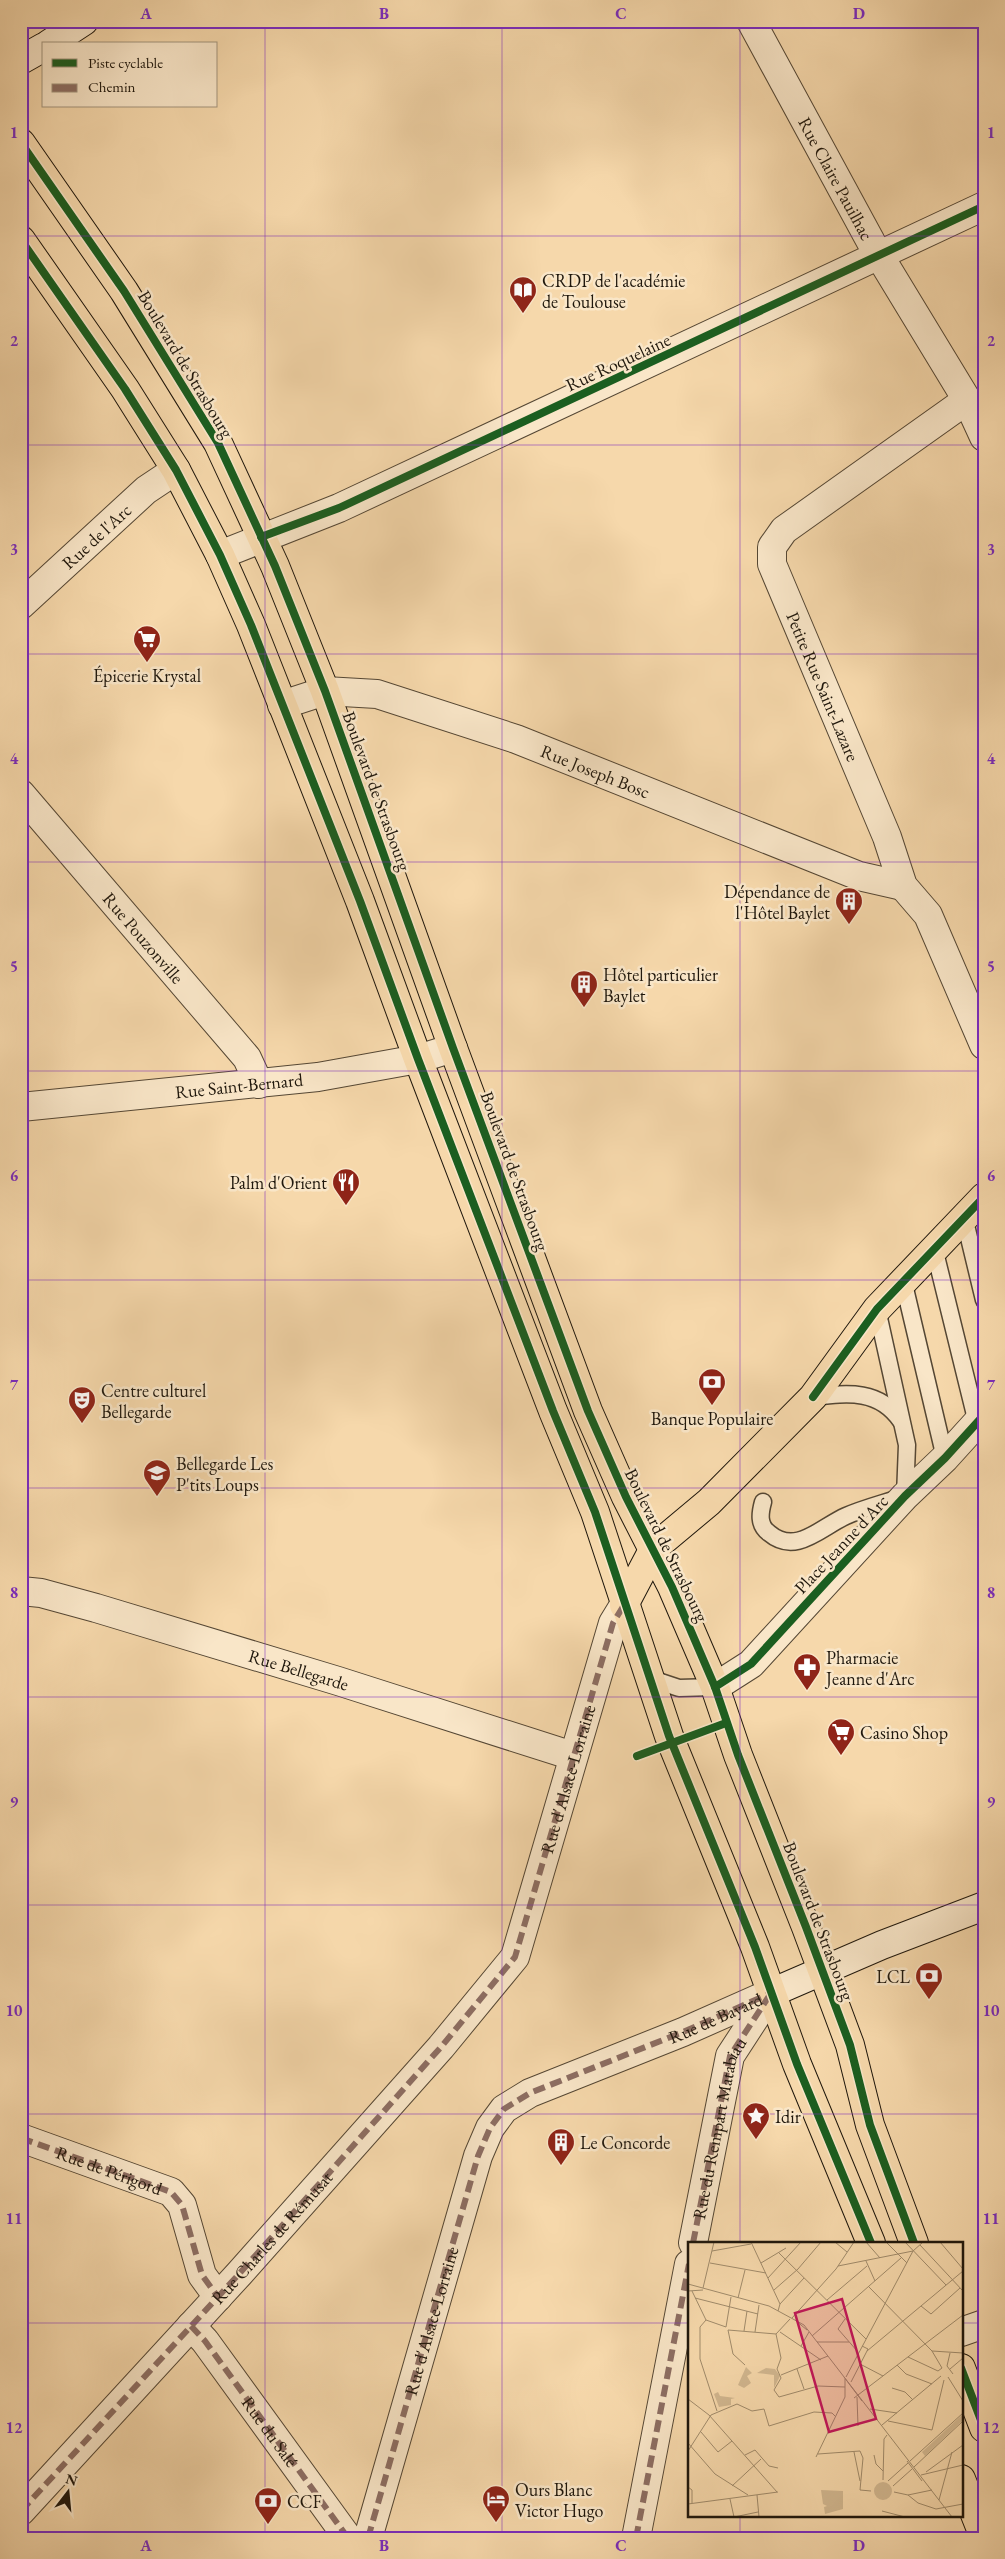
<svg xmlns="http://www.w3.org/2000/svg" width="1005" height="2559" viewBox="0 0 1005 2559" font-family="'EB Garamond',serif">
<style>
.lines{fill:none;stroke-linecap:round;stroke-linejoin:round}
.lane-casing{stroke:#554734;stroke-width:19}
.street-casing{stroke:#554734;stroke-width:30}
.secondary-casing{stroke:#1f170c;stroke-width:30}
.primary-casing{stroke:#1f170c;stroke-width:30}
.lane{stroke:#f9e6c8;stroke-width:16}
.street{stroke:#f9e6c8;stroke-width:28}
.secondary{stroke:#f9e6c8;stroke-width:28}
.primary{stroke:#f6d8ab;stroke-width:28}
.quiet{stroke:#8d6e63;stroke-width:6;stroke-dasharray:12 6;stroke-linecap:butt}
.cycleway-casing{stroke:#f9e6c8;stroke-width:11}
.cycleway{stroke:#1b5e20;stroke-width:8}
.grid{fill:none;stroke:#7b2cbf;stroke-width:1;stroke-opacity:0.55}
.labels{text-anchor:middle;dominant-baseline:central;stroke-width:5;stroke-linejoin:round;paint-order:stroke}
.street-label{font-size:18px;fill:#1f170c;stroke:#f9e6c8}
.poi-label{font-size:18px;fill:#1f170c;stroke:#f9e6c8;text-anchor:start}
.inset-road{fill:none;stroke:#a08b6b;stroke-width:1}
.view{fill:#c2185b;fill-opacity:0.15;stroke:#c2185b;stroke-width:2.5}
.inset-edge{fill:none;stroke:#1f170c;stroke-width:2.5}
.neatline{fill:none;stroke:#7b2cbf;stroke-width:2}
.grid-label{font-size:16px;text-anchor:middle;font-weight:bold;fill:#7b2cbf}
</style>
<rect width="100%" height="100%" fill="#f6d8ab"/>
<filter id="stains"><feTurbulence type="fractalNoise" baseFrequency=".004" numOctaves="4"/><feColorMatrix values="0 0 0 0 .2 0 0 0 0 .09 0 0 0 0 .02 0 0 0 .5 -.17"/></filter>
<radialGradient id="worn" r=".72"><stop offset=".6" stop-color="#630" stop-opacity="0"/><stop offset="1" stop-color="#630" stop-opacity=".3"/></radialGradient>
<g class="lines">
<g class="lane-casing">
<g id="lane">
<polyline points="964,1217 984,1300"/>
<polyline points="934,1248 977,1423"/>
<polyline points="903,1280 945,1458"/>
<path d="M813,1397C848,1393 879,1389 901,1421"/>
<path d="M763,1502C760,1513 758,1525 769,1533C796,1556 821,1527 846,1516C864,1508 885,1503 905,1496L907,1445L877,1309"/>
<polyline points="649,1678 679,1688 715,1687"/>
</g>
</g>
<g class="street-casing">
<g id="street">
<path id="s1" d="M751,21L871,242L967,400L984,437"/>
<path id="s2" d="M967,400L784,530L772,547V564L887,837L903,886L928,915L984,1045"/>
<polyline points="220,555 339,508 984,206"/>
<path id="s3" d="M21,605L146,490L176,470"/>
<path id="s4" d="M282,705L325,691L377,694L516,739L859,876L903,886"/>
<path id="s5" d="M21,794L247,1058L259,1084"/>
<path id="s6" d="M21,1107L318,1077L418,1059L453,1048"/>
<path id="s7" d="M21,1591L41,1593L96,1608L338,1681L573,1756"/>
<polyline points="715,1687 751,1664 905,1496 945,1458 984,1415"/>
<polyline points="21,2138 171,2192 182,2205 202,2275 218,2297"/>
<path id="s8" d="M693,2243L730,2056L771,1993"/>
<polyline points="191,2326 205,2341 348,2538"/>
<polyline points="961,2332 984,2324"/>
<polyline points="21,2511 239,2274 441,2047 515,1957 613,1623 624,1605"/>
<path id="s9" d="M368,2538L478,2156L490,2128L504,2109L530,2093L683,2032L771,1993"/>
<polyline points="636,2538 689,2264"/>
</g>
</g>
<g class="secondary-casing">
<g id="secondary">
<polyline points="49,44 84,21"/>
<polyline points="21,60 44,47"/>
<polyline points="771,1993 882,1945 984,1906"/>
</g>
</g>
<g class="primary-casing">
<g id="primary">
<polyline points="21,143 124,291 218,443 275,566 325,691 453,1048 588,1411 626,1497 672,1587 715,1687 738,1755 806,1927 850,2045 870,2125 914,2243"/>
<polyline points="21,240 125,389 176,470 220,555 251,625 360,901 418,1059 553,1411 595,1512 669,1736 755,1947 797,2064 871,2243"/>
<polyline points="624,1605 654,1548 709,1502 813,1397 877,1309 984,1197"/>
<polyline points="961,2368 984,2428"/>
<polyline points="961,2479 984,2537"/>
</g>
</g>
<use href="#lane" class="lane"/>
<use href="#street" class="street"/>
<use href="#secondary" class="secondary"/>
<use href="#primary" class="primary"/>
<g class="quiet">
<path id="s10" d="M21,2138L171,2192L182,2205L202,2275L218,2297"/>
<polyline points="693,2243 730,2056 771,1993"/>
<path id="s11" d="M191,2326L205,2341L348,2538"/>
<path id="s12" d="M21,2511L239,2274L441,2047L515,1957L613,1623L624,1605"/>
<polyline points="368,2538 478,2156 490,2128 504,2109 530,2093 683,2032 771,1993"/>
<polyline points="636,2538 689,2264"/>
</g>
<g class="cycleway-casing">
<g id="cycleway">
<polyline points="21,143 124,291 218,443 275,566 325,691 453,1048 588,1411 626,1497 672,1587 715,1687 738,1755 806,1927 850,2045 870,2125 914,2243"/>
<polyline points="21,240 125,389 176,470 220,555 251,625 360,901 418,1059 553,1411 595,1512 669,1736 755,1947 797,2064 871,2243"/>
<polyline points="261,537 339,508 984,206"/>
<polyline points="813,1397 877,1309 984,1197"/>
<polyline points="715,1687 751,1664 905,1496 945,1458 984,1415"/>
<polyline points="637,1756 726,1723"/>
<polyline points="961,2368 984,2428"/>
</g>
</g>
<use href="#cycleway" class="cycleway"/>
</g>
<path class="grid" d="M265,21V2538M502,21V2538M740,21V2243M21,236H984M21,445H984M21,654H984M21,862H984M21,1071H984M21,1280H984M21,1488H984M21,1697H984M21,1905H984M21,2114H984M21,2323H689M961,2323H984M740,2515V2538"/>
<defs>
<g id="library-pin" transform="scale(1.4375)"><path d="M0 17L-7.5 6A9.5 9.5 0 1 1 7.5 6Z" fill="#8f2418" stroke="#f9e6c8"/><path d="M-6-4Q-3-5.5-.7-3.5V5Q-3 3-6 4ZM6-4Q3-5.5 .7-3.5V5Q3 3 6 4Z" fill="#fff"/></g>
<g id="supermarket-pin" transform="scale(1.4375)"><path d="M0 17L-7.5 6A9.5 9.5 0 1 1 7.5 6Z" fill="#8f2418" stroke="#f9e6c8"/><path d="M-6-5.5h2.5l.6 2H6L4.5 2H-2.5L-4.4-4H-6ZM-1.5 3.2a1.3 1.3 0 1 0 .1 0ZM3 3.2a1.3 1.3 0 1 0 .1 0Z" fill="#fff"/></g>
<g id="building-pin" transform="scale(1.4375)"><path d="M0 17L-7.5 6A9.5 9.5 0 1 1 7.5 6Z" fill="#8f2418" stroke="#f9e6c8"/><path d="M-4-6H4V6H1V3H-1V6H-4ZM-2.5-4.3h1.7v1.8h-1.7ZM.8-4.3h1.7v1.8H.8ZM-2.5-1h1.7V.8h-1.7ZM.8-1h1.7V.8H.8Z" fill="#fff"/></g>
<g id="restaurant-pin" transform="scale(1.4375)"><path d="M0 17L-7.5 6A9.5 9.5 0 1 1 7.5 6Z" fill="#8f2418" stroke="#f9e6c8"/><path d="M-5-6h1v4h1v-4h1v4h1v-4h1v5L-1.5 .5V6h-2V.5L-5-1ZM5-6V6H3V1.5H1.5Q1.5-4 5-6Z" fill="#fff"/></g>
<g id="bank-pin" transform="scale(1.4375)"><path d="M0 17L-7.5 6A9.5 9.5 0 1 1 7.5 6Z" fill="#8f2418" stroke="#f9e6c8"/><path d="M-6-4H6V4H-6ZM0-2.3a2.3 2.3 0 1 0 0 4.6a2.3 2.3 0 1 0 0-4.6Z" fill="#fff"/></g>
<g id="theatre-pin" transform="scale(1.4375)"><path d="M0 17L-7.5 6A9.5 9.5 0 1 1 7.5 6Z" fill="#8f2418" stroke="#f9e6c8"/><path d="M-5-5.5Q0-4 5-5.5V0Q5 5 0 6Q-5 5-5 0ZM-3.3-2.5H-1v1.5H-3.3ZM1-2.5H3.3v1.5H1ZM-2.8 1Q0 5.5 2.8 1Z" fill="#fff"/></g>
<g id="school-pin" transform="scale(1.4375)"><path d="M0 17L-7.5 6A9.5 9.5 0 1 1 7.5 6Z" fill="#8f2418" stroke="#f9e6c8"/><path d="M0-5L7-2L0 1L-7-2ZM-4 1L0 2.5L4 1V4Q0 6-4 4Z" fill="#fff"/></g>
<g id="pharmacy-pin" transform="scale(1.4375)"><path d="M0 17L-7.5 6A9.5 9.5 0 1 1 7.5 6Z" fill="#8f2418" stroke="#f9e6c8"/><path d="M-2-6h4v4h4v4h-4v4h-4v-4h-4v-4h4Z" fill="#fff"/></g>
<g id="sight-pin" transform="scale(1.4375)"><path d="M0 17L-7.5 6A9.5 9.5 0 1 1 7.5 6Z" fill="#8f2418" stroke="#f9e6c8"/><path d="M0-6L1.8-2.2L6-1.7L2.9 1.2L3.7 5.4L0 3.3L-3.7 5.4L-2.9 1.2L-6-1.7L-1.8-2.2Z" fill="#fff"/></g>
<g id="hotel-pin" transform="scale(1.4375)"><path d="M0 17L-7.5 6A9.5 9.5 0 1 1 7.5 6Z" fill="#8f2418" stroke="#f9e6c8"/><path d="M-6-4.5h1.5V1H6V5H4.5V3h-9V5H-6ZM-4 0a1.8 1.8 0 1 1 3.6 0ZM.5 0V-2.5h3Q6-2.5 6 0Z" fill="#fff"/></g>
</defs>
<g fill-rule="evenodd">
<use href="#library-pin" x="523" y="290"/>
<use href="#supermarket-pin" x="147" y="639"/>
<use href="#building-pin" x="849" y="901"/>
<use href="#building-pin" x="584" y="984"/>
<use href="#restaurant-pin" x="346" y="1182"/>
<use href="#bank-pin" x="712" y="1382"/>
<use href="#theatre-pin" x="82" y="1400"/>
<use href="#school-pin" x="157" y="1473"/>
<use href="#pharmacy-pin" x="807" y="1667"/>
<use href="#supermarket-pin" x="841" y="1732"/>
<use href="#bank-pin" x="929" y="1976"/>
<use href="#sight-pin" x="756" y="2116"/>
<use href="#building-pin" x="561" y="2142"/>
<use href="#hotel-pin" x="496" y="2499"/>
<use href="#bank-pin" x="268" y="2501"/>
</g>
<g class="labels">
<g class="street-label">
<text stroke="none"><textPath href="#s1" startOffset="179">Rue Claire Pauilhac</textPath></text>
<text transform="translate(618 362) rotate(-25)">Rue Roquelaine</text>
<text transform="translate(186 364) rotate(59)">Boulevard de Strasbourg</text>
<text stroke="none"><textPath href="#s3" startOffset="102">Rue de l'Arc</textPath></text>
<text stroke="none"><textPath href="#s2" startOffset="395">Petite Rue Saint-Lazare</textPath></text>
<text stroke="none"><textPath href="#s4" startOffset="329">Rue Joseph Bosc</textPath></text>
<text transform="translate(377 791) rotate(70)">Boulevard de Strasbourg</text>
<text stroke="none"><textPath href="#s5" startOffset="189">Rue Pouzonville</textPath></text>
<text stroke="none"><textPath href="#s6" startOffset="219">Rue Saint-Bernard</textPath></text>
<text transform="translate(515 1171) rotate(70)">Boulevard de Strasbourg</text>
<text transform="translate(841 1544) rotate(-47)">Place Jeanne d'Arc</text>
<text transform="translate(667 1545) rotate(64)">Boulevard de Strasbourg</text>
<text stroke="none"><textPath href="#s7" startOffset="289">Rue Bellegarde</textPath></text>
<text stroke="none"><textPath href="#s12" startOffset="928">Rue d'Alsace-Lorraine</textPath></text>
<text transform="translate(819 1921) rotate(69)">Boulevard de Strasbourg</text>
<text stroke="none"><textPath href="#s9" startOffset="682">Rue de Bayard</textPath></text>
<text stroke="none"><textPath href="#s8" startOffset="118">Rue du Rempart Matabiau</textPath></text>
<text stroke="none"><textPath href="#s10" startOffset="94">Rue de Périgord</textPath></text>
<text stroke="none"><textPath href="#s12" startOffset="371">Rue Charles de Rémusat</textPath></text>
<text stroke="none"><textPath href="#s9" startOffset="226">Rue d'Alsace-Lorraine</textPath></text>
<text stroke="none"><textPath href="#s11" startOffset="132">Rue du Salé</textPath></text>
</g>
<g class="poi-label">
<text x="542" y="280">CRDP de l'académie<tspan x="542" dy="21">de Toulouse</tspan></text>
<text x="147" y="675" text-anchor="middle">Épicerie Krystal</text>
<text x="830" y="891" text-anchor="end">Dépendance de<tspan x="830" dy="21">l'Hôtel Baylet</tspan></text>
<text x="603" y="974">Hôtel particulier<tspan x="603" dy="21">Baylet</tspan></text>
<text x="327" y="1182" text-anchor="end">Palm d'Orient</text>
<text x="101" y="1390">Centre culturel<tspan x="101" dy="21">Bellegarde</tspan></text>
<text x="712" y="1418" text-anchor="middle">Banque Populaire</text>
<text x="176" y="1463">Bellegarde Les<tspan x="176" dy="21">P'tits Loups</tspan></text>
<text x="826" y="1657">Pharmacie<tspan x="826" dy="21">Jeanne d'Arc</tspan></text>
<text x="860" y="1732">Casino Shop</text>
<text x="910" y="1976" text-anchor="end">LCL</text>
<text x="775" y="2116">Idir</text>
<text x="580" y="2142">Le Concorde</text>
<text x="515" y="2489">Ours Blanc<tspan x="515" dy="21">Victor Hugo</tspan></text>
<text x="287" y="2501">CCF</text>
</g>
</g>
<g transform="translate(688 2242)">
<rect width="275" height="275" fill="#f6d8ab"/>
<path d="M58,125L64,131L59,134L63,141L56,146L50,143ZM78,126L87,127L92,134L86,146V133L69,131ZM30,150L32,154L47,156L43,157V163L31,165L26,152ZM275,172V178L237,214L234,210ZM186 249a9 9 0 1 1 18 0a9 9 0 1 1-18 0ZM133,248L155,249V267L137,272L136,265L139,264L135,262Z" fill="#d1b790"/>
<path class="inset-road" d="M63,0L92,62L90,69M147,0L159,10M178,0L192,16M198,0L219,21M217,0L258,43M252,0L275,27M232,3L275,49M24,9L63,2M91,11L178,97M178,19L187,39M22,21L78,31M73,21L98,6M150,24L225,9M80,36L113,0M0,42L81,64L116,83L264,275M181,45L244,109L254,126L250,129M15,46L26,0M86,48L110,27L133,0M0,49L15,48M4,49L18,78M7,56L70,72M50,56L57,28M139,58L179,24M92,62L116,36M233,64L243,72L272,46M104,76L148,27L166,0M157,77L150,87L170,110M18,78L12,85V117L29,169M18,78L38,85M107,78L119,88M38,85L43,55M40,88L88,92L102,77M40,88L45,112L57,123M56,89L59,69M67,90L71,63M92,90L133,118M88,92L93,116L89,127L93,136L86,148L91,155L130,144L157,145M124,94L213,16M129,100H161M113,104L121,90M179,109L275,29M244,109L275,111M262,111L259,124L265,132M220,115L250,129M172,122L195,134M209,123L218,132L244,142M109,127L116,147M262,127L275,116M93,133L140,114M156,135L174,159M158,135L225,9L235,0M260,135L275,159M163,140L180,107L174,104M204,146L217,150L225,158M169,155L170,184M166,156L275,73M0,157L21,173L89,250M182,167L209,171M200,179L244,188L256,138M194,183L253,134M13,190L30,210L44,199M0,201L27,232L60,253M0,209L23,173L49,162L64,169L76,167L81,184L126,170L144,171L148,175M166,210L172,239M130,212L172,209L175,216M57,213L67,208L81,224L90,226M186,213L188,222L195,229M128,215L157,155V137M175,216L172,248L183,249M219,219L234,239M222,219L275,171M226,225L275,179M238,230L275,203M233,233L275,223M195,238L196,197L199,193M200,239L220,221M44,244L73,217M205,244L224,227M0,245L4,248V261M206,250L220,253L244,248M69,253L71,275M220,253L230,261L248,267L275,262M42,257L46,275M251,258L264,210M0,262L90,250M194,269L217,275M46,275L70,270"/>
<path class="view" d="M154,57L188,177L141,190L107,71Z"/>
<rect width="275" height="275" class="inset-edge"/>
</g>
<rect width="1005" height="2559" fill="none" stroke="#f6d8ab" stroke-width="55"/>
<rect x="42" y="42" width="175" height="65" fill="#f9e6c8" stroke="#a2937d"/>
<rect x="52" y="59" width="25" height="8" fill="#1b5e20" stroke="#a2937d"/>
<text x="88" y="68" font-size="15" fill="#1f170c">Piste cyclable</text>
<rect x="52" y="84" width="25" height="8" fill="#8d6e63" stroke="#a2937d"/>
<text x="88" y="92" font-size="15" fill="#1f170c">Chemin</text>
<g transform="translate(68 2492) rotate(16)" stroke="#f9e6c8" stroke-width="4" paint-order="stroke">
<path d="M0-4L9 19L0 12L-9 19Z" fill="#1f170c"/>
<text y="-8" font-size="14" font-weight="bold" text-anchor="middle" fill="#1f170c">N</text>
</g>
<rect x="28" y="28" width="950" height="2504" class="neatline"/>
<g class="grid-label">
<text x="146" y="19">A</text>
<text x="384" y="19">B</text>
<text x="621" y="19">C</text>
<text x="859" y="19">D</text>
<text x="14" y="138">1</text>
<text x="991" y="138">1</text>
<text x="14" y="346">2</text>
<text x="991" y="346">2</text>
<text x="14" y="555">3</text>
<text x="991" y="555">3</text>
<text x="14" y="764">4</text>
<text x="991" y="764">4</text>
<text x="14" y="972">5</text>
<text x="991" y="972">5</text>
<text x="14" y="1181">6</text>
<text x="991" y="1181">6</text>
<text x="14" y="1390">7</text>
<text x="991" y="1390">7</text>
<text x="14" y="1598">8</text>
<text x="991" y="1598">8</text>
<text x="14" y="1807">9</text>
<text x="991" y="1807">9</text>
<text x="14" y="2016">10</text>
<text x="991" y="2016">10</text>
<text x="14" y="2224">11</text>
<text x="991" y="2224">11</text>
<text x="14" y="2433">12</text>
<text x="991" y="2433">12</text>
<text x="146" y="2551">A</text>
<text x="384" y="2551">B</text>
<text x="621" y="2551">C</text>
<text x="859" y="2551">D</text>
</g>
<rect width="100%" height="100%" filter="url(#stains)"/>
<rect width="100%" height="100%" fill="url(#worn)"/>
</svg>
